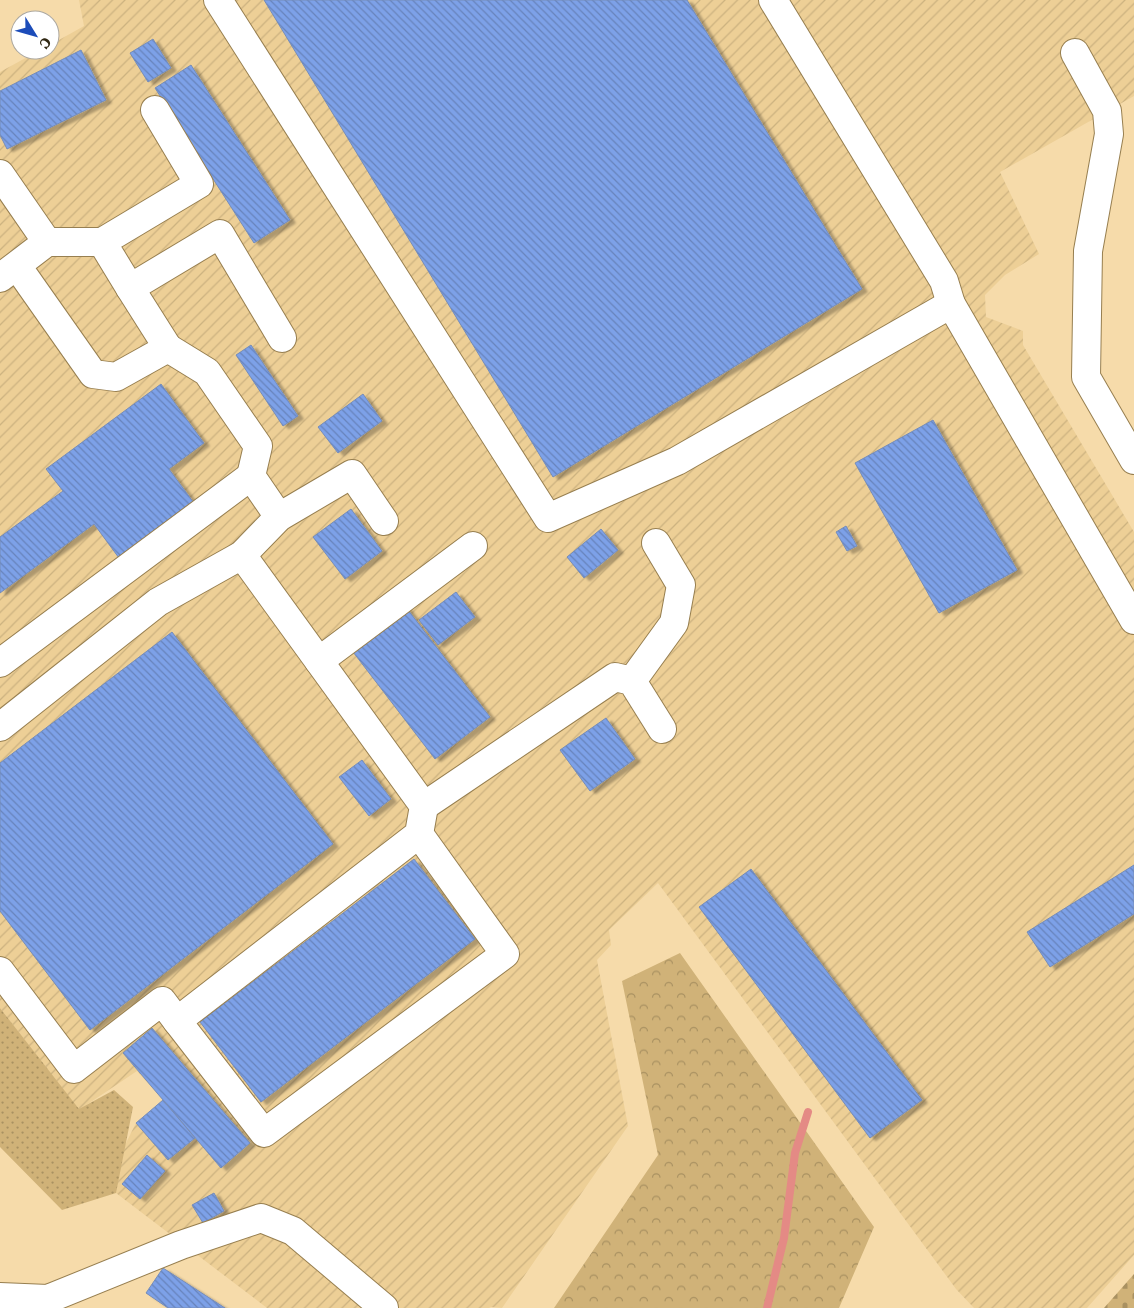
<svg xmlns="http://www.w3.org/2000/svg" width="1134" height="1308" viewBox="0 0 1134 1308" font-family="'Roboto Serif',serif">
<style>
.industrial{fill:url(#industrial-furrows)}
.grass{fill:url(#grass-dots)}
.forest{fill:url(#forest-crowns)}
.cemetery{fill:url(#cemetery-stones)}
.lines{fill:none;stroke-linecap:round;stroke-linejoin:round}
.stream{stroke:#e48a85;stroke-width:8}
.building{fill:url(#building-back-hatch);stroke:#768db8;filter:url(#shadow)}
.minor-casing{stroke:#977f50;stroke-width:30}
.minor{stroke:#fff;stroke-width:28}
</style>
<defs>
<pattern id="industrial-furrows" width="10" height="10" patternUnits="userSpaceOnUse" patternTransform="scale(1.25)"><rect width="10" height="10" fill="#edcf96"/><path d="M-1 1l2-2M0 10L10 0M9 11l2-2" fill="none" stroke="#ccb280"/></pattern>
<pattern id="grass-dots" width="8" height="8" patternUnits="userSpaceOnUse" patternTransform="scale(1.25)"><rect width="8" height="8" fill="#d0b278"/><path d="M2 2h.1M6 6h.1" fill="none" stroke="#a99161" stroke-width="1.8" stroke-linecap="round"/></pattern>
<pattern id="forest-crowns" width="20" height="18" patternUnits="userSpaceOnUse" patternTransform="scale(1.25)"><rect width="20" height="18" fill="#d0b278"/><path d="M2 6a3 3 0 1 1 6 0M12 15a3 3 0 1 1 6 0" fill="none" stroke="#a99161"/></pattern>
<pattern id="cemetery-stones" width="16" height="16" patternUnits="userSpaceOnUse" patternTransform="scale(1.25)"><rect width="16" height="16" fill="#d0b278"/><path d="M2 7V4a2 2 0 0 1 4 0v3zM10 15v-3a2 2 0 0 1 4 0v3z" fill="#a99161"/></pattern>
<pattern id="building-back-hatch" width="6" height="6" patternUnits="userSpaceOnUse" patternTransform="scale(1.25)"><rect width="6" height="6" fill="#7da1e8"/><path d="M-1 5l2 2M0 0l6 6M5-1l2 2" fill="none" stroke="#6783bb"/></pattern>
<filter id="shadow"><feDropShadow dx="5.5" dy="3" stdDeviation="1" flood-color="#0004"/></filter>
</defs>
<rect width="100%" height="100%" fill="#f6dbaa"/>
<polygon class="industrial" points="79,0 1134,0 1134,96 1000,172 1039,254 1005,275 985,295 986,317 1023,331 1023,345 1134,532 1134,1255 1087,1308 974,1308 956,1289 658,883 609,930 611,945 597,960 628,1126 502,1308 491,1307 489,1308 267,1308 116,1193 118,1159 136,1123 163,1100 137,1071 79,1110 0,1008 0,72 40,50 50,50 50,45 84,26"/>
<polygon class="grass" points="0,1008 79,1109 114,1090 133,1107 116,1193 62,1210 0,1147"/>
<polygon class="forest" points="680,953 874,1227 839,1308 554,1308 658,1155 622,981"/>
<polygon class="cemetery" points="1134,1274 1134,1308 1104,1308"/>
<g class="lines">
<polyline class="stream" points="767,1308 784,1238 795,1153 808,1112"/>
</g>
<g class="building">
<polygon points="264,0 687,0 862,289 553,477"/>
<polygon points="153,39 171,68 148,82 130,53"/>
<polygon points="81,50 106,100 7,149 0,135 0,91"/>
<polygon points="191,65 290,220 254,243 155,88"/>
<polygon points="251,345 298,416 283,426 236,355"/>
<polygon points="161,384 204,443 169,469 194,503 119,558 94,524 0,593 0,537 63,491 46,469"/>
<polygon points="363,394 382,421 338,453 318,427"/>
<polygon points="933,420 1017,570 939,613 855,463"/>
<polygon points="351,509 382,551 345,579 313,537"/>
<polygon points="846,526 857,546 847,551 836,532"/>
<polygon points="601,529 618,550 584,578 567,557"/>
<polygon points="456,592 475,617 438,645 419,620"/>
<polygon points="405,606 490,717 435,759 350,648"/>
<polygon points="172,632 333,844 90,1030 0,911 0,763"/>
<polygon points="606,718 635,759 590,791 560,750"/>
<polygon points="362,760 391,799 369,816 339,777"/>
<polygon points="414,859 475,939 261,1102 200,1022"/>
<polygon points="1134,865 1134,914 1050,967 1027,932"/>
<polygon points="751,869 922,1100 870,1138 699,907"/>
<polygon points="152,1028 250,1143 221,1168 123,1053"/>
<polygon points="163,1100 195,1138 168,1160 136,1123"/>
<polygon points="147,1155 165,1171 140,1199 122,1184"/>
<polygon points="214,1193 224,1211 203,1223 192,1205"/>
<polygon points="163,1268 225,1308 168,1308 146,1293"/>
</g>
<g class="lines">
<g class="minor-casing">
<g id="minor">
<polyline points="218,0 548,518 677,461 951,304"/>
<polyline points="773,0 944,281 951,304 1134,620"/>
<polyline points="1075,53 1107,111 1109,134 1088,251 1086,377 1134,460"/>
<polyline points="155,110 199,184 102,242 130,288 220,234 282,338"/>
<polyline points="0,174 47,242 0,278"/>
<polyline points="47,242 102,242"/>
<polyline points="17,266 93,374 116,377 168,348 130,288"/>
<polyline points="168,348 207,372 258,446 251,476"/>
<polyline points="319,661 473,546"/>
<polyline points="0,663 251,476 279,517"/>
<polyline points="632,681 674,623 681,585 656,543"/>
<polyline points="0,727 158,602 242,555 279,517 352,474 384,521"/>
<polyline points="424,806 615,677 632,681 662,729"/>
<polyline points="0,971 74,1069 162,1001 177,1021 419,834 424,806 242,555"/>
<polyline points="177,1021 264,1133 505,954 419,834"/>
<polyline points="0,1297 48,1299 181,1245 261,1218 293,1231 384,1308"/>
</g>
</g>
<use href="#minor" class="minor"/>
</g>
<g transform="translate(35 35) rotate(127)"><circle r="24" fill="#ffffff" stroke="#aca8a0"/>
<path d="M0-4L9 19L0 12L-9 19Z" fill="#1c4cb9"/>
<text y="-8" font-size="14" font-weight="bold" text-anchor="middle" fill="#2f2612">С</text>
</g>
</svg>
